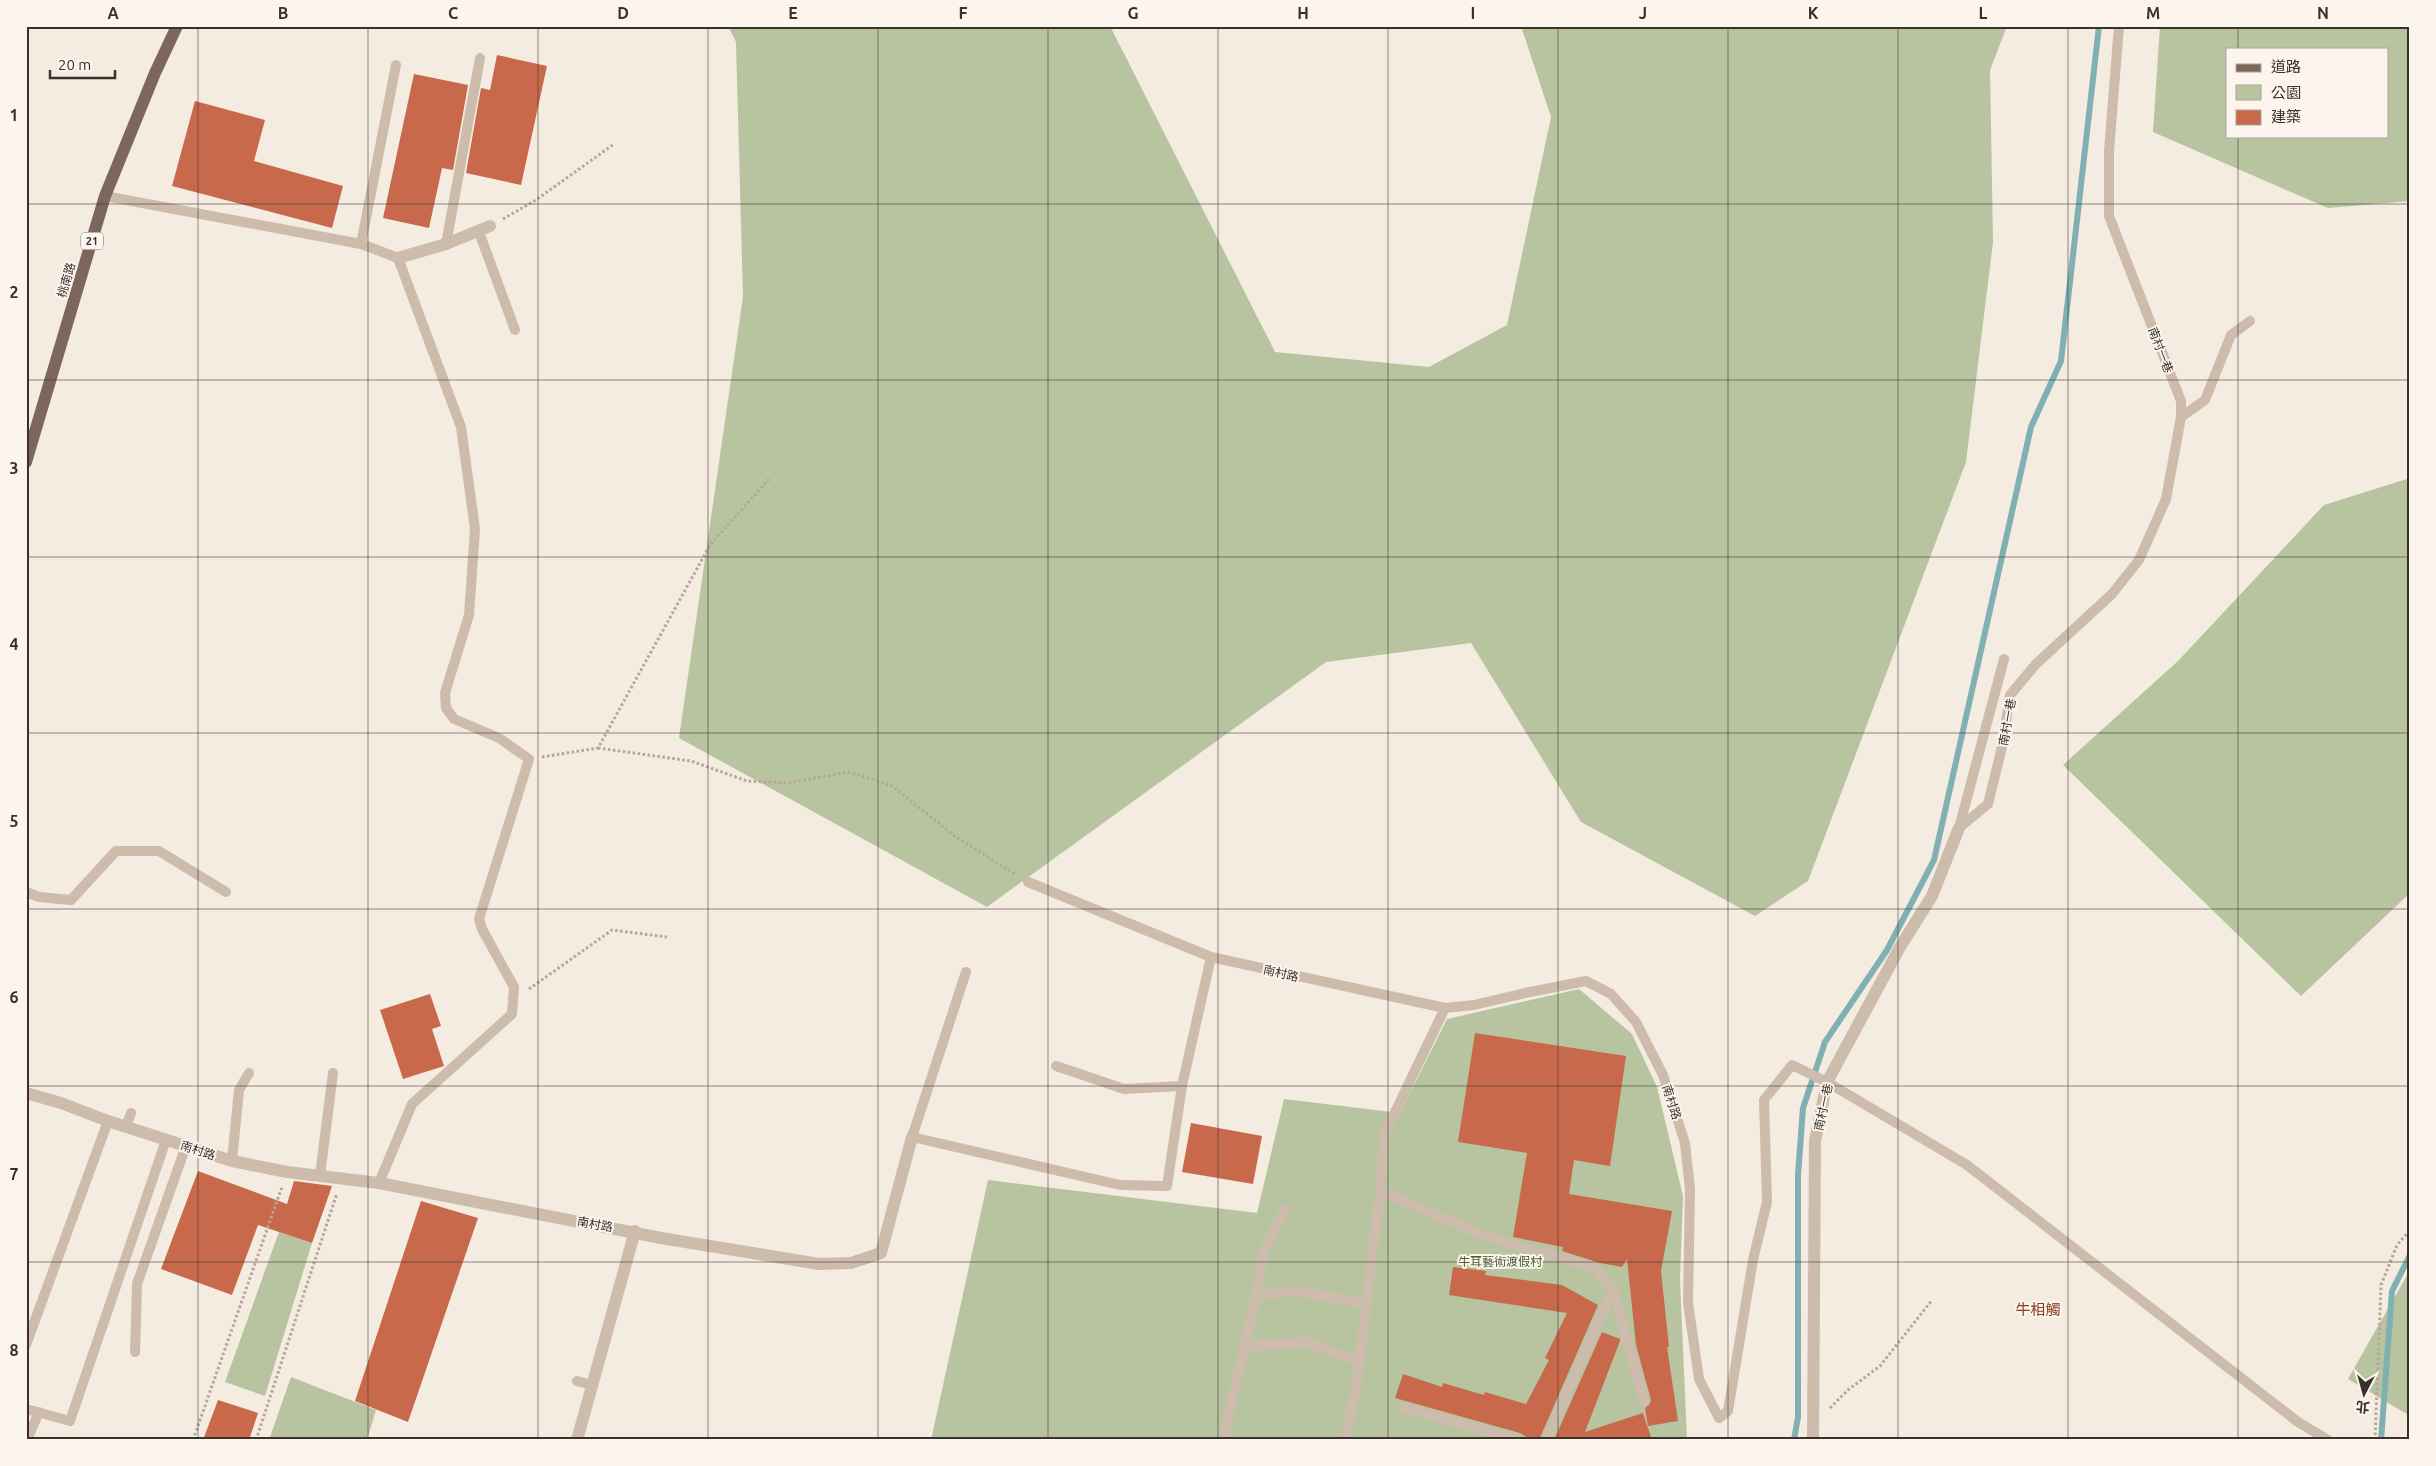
<svg xmlns="http://www.w3.org/2000/svg" width="2436" height="1466" viewBox="0 0 2436 1466" font-family="Ubuntu,'Noto Sans TC',sans-serif">
<style>
.green{fill:#b8c4a0;fill-rule:evenodd}
.lines{fill:none;stroke-linecap:round;stroke-linejoin:round}
.stream{stroke:#7fb0b2;stroke-width:6}
.building{fill:#c8694b}
.path{stroke:#b9a596;stroke-width:3;stroke-dasharray:2.5 2.5;stroke-linecap:butt}
.lane{stroke:#cdbbac;stroke-width:10}
.street{stroke:#cdbbac;stroke-width:12}
.primary{stroke:#7d675c;stroke-width:12}
.grid{fill:none;stroke:#3b302b;stroke-width:1;stroke-opacity:0.55}
.labels{text-anchor:middle;dominant-baseline:central;stroke-width:4;stroke-linejoin:round;paint-order:stroke}
.shield{fill:#fbf5ee;stroke:#756b66;stroke-width:1}
.shield-label{font-size:11px;font-weight:bold;fill:#3b302b}
.street-label{font-size:12px;fill:#3b302b;stroke:#fbf5ee}
.park-label{font-size:12px;fill:#4a5a2e;stroke:#fbf5ee}
.quarter-label{font-size:15px;fill:#8c3b22;stroke:#fbf5ee}
.neatline{fill:none;stroke:#3b302b;stroke-width:2}
.grid-label{font-size:16px;text-anchor:middle;font-weight:bold;fill:#3b302b}
</style>
<rect width="100%" height="100%" fill="#f4ebe1"/>
<g class="green">
<polygon points="728,26 1110,26 1275,352 1429,367 1507,325 1551,117 1521,26 2007,26 1990,70 1993,242 1966,462 1808,881 1755,916 1581,822 1471,643 1326,662 987,907 679,738 743,297 736,42"/>
<path d="M2160,26H2410V201L2328,208L2153,132ZM2227,49H2387V136H2227Z"/>
<polygon points="2410,478 2410,893 2301,996 2063,765 2178,661 2324,505"/>
<polygon points="1579,989 1632,1034 1657,1087 1683,1196 1680,1280 1687,1440 931,1440 988,1180 1257,1213 1284,1099 1400,1113 1447,1019"/>
<polygon points="279,1232 312,1243 265,1396 225,1382"/>
<polygon points="2410,1270 2410,1416 2348,1379"/>
<polygon points="291,1377 376,1410 367,1440 269,1440"/>
</g>
<g class="lines">
<g class="stream">
<polyline points="1794,1440 1798,1417 1798,1175 1803,1108 1825,1042 1887,950 1934,860 2031,427 2061,361 2099,26"/>
<polyline points="2381,1440 2392,1291 2410,1255"/>
</g>
</g>
<g class="building">
<polygon points="497,55 547,66 521,185 466,173 481,88 490,90"/>
<polygon points="414,74 468,85 453,170 442,168 429,228 383,218"/>
<polygon points="195,101 265,120 254,161 343,186 332,228 172,186"/>
<polygon points="430,994 441,1026 432,1029 444,1066 403,1079 380,1010"/>
<polygon points="1475,1033 1626,1056 1610,1166 1574,1160 1569,1194 1672,1211 1661,1271 1669,1347 1667,1347 1678,1421 1648,1426 1645,1408 1649,1405 1651,1400 1636,1345 1627,1259 1622,1267 1600,1263 1562,1251 1563,1247 1513,1237 1527,1153 1458,1142"/>
<polygon points="1191,1123 1262,1136 1253,1184 1182,1172"/>
<polygon points="198,1171 287,1204 294,1181 332,1186 312,1243 258,1225 232,1295 161,1269"/>
<polygon points="421,1201 478,1218 408,1422 355,1401"/>
<polygon points="1453,1267 1486,1271 1485,1275 1562,1285 1598,1305 1539,1440 1531,1440 1520,1433 1395,1398 1403,1374 1442,1387 1443,1383 1484,1395 1485,1392 1526,1404 1549,1360 1545,1358 1567,1313 1449,1295"/>
<polygon points="1602,1332 1620,1339 1620,1341 1585,1432 1643,1413 1652,1440 1554,1440"/>
<polygon points="218,1400 258,1413 249,1440 203,1440"/>
</g>
<g class="lines">
<g class="path">
<polyline points="503,219 536,200 614,144"/>
<polyline points="598,748 691,761 747,781 788,783 849,772 892,786 956,837 1015,874"/>
<polyline points="542,757 598,748 710,545 769,479"/>
<polyline points="529,989 612,930 667,937"/>
<polyline points="1830,1408 1848,1390 1880,1366 1932,1300"/>
<polyline points="193,1440 282,1187"/>
<polyline points="256,1440 337,1193"/>
<polyline points="2375,1440 2381,1285 2397,1245 2410,1230"/>
</g>
<g class="lane">
<polyline points="105,196 361,244 398,258 461,427 475,529 469,615 445,693 446,708 454,719 499,738 529,759 479,919 482,929 514,987 512,1014 412,1104 379,1183"/>
<polyline points="479,232 515,330"/>
<polyline points="361,244 396,65"/>
<polyline points="446,244 480,58"/>
<polyline points="2181,417 2205,400 2231,335 2250,321"/>
<polyline points="1959,828 1988,804 2002,747 2010,695 2036,664 2112,594 2139,560 2166,499 2181,417 2181,401 2109,216 2109,151 2119,26"/>
<polyline points="1959,828 2004,659"/>
<polyline points="1028,882 1211,957 1445,1008 1474,1005 1525,993 1586,981 1611,994 1636,1022 1663,1075 1685,1143 1690,1189 1688,1303 1699,1379 1719,1418 1728,1411 1753,1260 1767,1202 1764,1100 1792,1065 1827,1082 1967,1165 2298,1422 2328,1440"/>
<polyline points="26,892 39,897 71,900 116,851 159,851 226,892"/>
<polyline points="966,972 912,1137 1120,1185 1167,1186 1182,1086 1211,957"/>
<polyline points="1056,1066 1124,1089 1182,1086"/>
<polyline points="126,1126 131,1113"/>
<polyline points="232,1161 239,1090 249,1073"/>
<polyline points="320,1175 333,1073"/>
<polyline points="1380,1191 1482,1235 1595,1268 1613,1289 1644,1401"/>
<polyline points="1256,1295 1297,1291 1366,1304"/>
<polyline points="26,1345 108,1121"/>
<polyline points="1243,1347 1305,1342 1359,1361"/>
<polyline points="135,1352 137,1284 186,1146"/>
<polyline points="577,1381 592,1385"/>
<polyline points="1402,1407 1518,1440"/>
<polyline points="26,1409 70,1421 166,1140"/>
<polyline points="27,1440 39,1412"/>
<polyline points="1223,1440 1256,1295 1264,1250 1285,1209"/>
<polyline points="1345,1440 1357,1382 1380,1191 1384,1135 1445,1008"/>
<polyline points="1546,1440 1613,1289"/>
</g>
<g class="street">
<polyline points="398,258 446,244 490,226"/>
<polyline points="26,1093 61,1103 108,1121 232,1161 287,1172 379,1183 661,1238 819,1264 851,1263 881,1253 912,1137"/>
<polyline points="577,1440 635,1231"/>
<polyline points="1813,1440 1815,1141 1827,1082 1900,947 1932,896 1959,828"/>
</g>
<polyline class="primary" points="26,462 105,196 155,73 177,26"/>
</g>
<path class="grid" d="M198,26V1440M368,26V1440M538,26V1440M708,26V1440M878,26V1440M1048,26V1440M1218,26V1440M1388,26V1440M1558,26V1440M1728,26V1440M1898,26V1440M2068,26V1440M2238,26V49M2238,136V1440M26,204H2410M26,380H2410M26,557H2410M26,733H2410M26,909H2410M26,1086H2410M26,1262H2410"/>
<g class="labels">
<rect class="shield" x="81" y="232.5" width="22" height="17" rx="4"/>
<g class="shield-label">
<text x="92" y="241">21</text>
</g>
<g class="street-label">
<text transform="translate(66 280) rotate(-74)">桃南路</text>
<text transform="translate(2161 350) rotate(69)">南村一巷</text>
<text transform="translate(2007 722) rotate(-80)">南村一巷</text>
<text transform="translate(1281 973) rotate(13)">南村路</text>
<text transform="translate(1672 1102) rotate(72)">南村路</text>
<text transform="translate(1823 1107) rotate(-78)">南村一巷</text>
<text transform="translate(198 1150) rotate(18)">南村路</text>
<text transform="translate(595 1224) rotate(10)">南村路</text>
</g>
<g class="park-label">
<text x="1500" y="1261">牛耳藝術渡假村</text>
</g>
<g class="quarter-label">
<text x="2038" y="1309">牛相觸</text>
</g>
</g>
<rect width="2436" height="1466" fill="none" stroke="#fbf5ee" stroke-width="55"/>
<rect x="2226" y="48" width="162" height="90" fill="#fbf5ee" stroke="#aea6a0"/>
<rect x="2236" y="64" width="25" height="8" fill="#7d675c" stroke="#aea6a0"/>
<text x="2271" y="72" font-size="15" fill="#3b302b">道路</text>
<rect x="2236" y="85" width="25" height="15" fill="#b8c4a0" stroke="#aea6a0"/>
<text x="2271" y="98" font-size="15" fill="#3b302b">公園</text>
<rect x="2236" y="110" width="25" height="15" fill="#c8694b" stroke="#aea6a0"/>
<text x="2271" y="122" font-size="15" fill="#3b302b">建築</text>
<g transform="translate(2364 1394) rotate(186)" stroke="#fbf5ee" stroke-width="4" paint-order="stroke">
<path d="M0-4L9 19L0 12L-9 19Z" fill="#3b302b"/>
<text y="-8" font-size="14" font-weight="bold" text-anchor="middle" fill="#3b302b">北</text>
</g>
<path d="M50 70v8h65v-8" fill="none" stroke="#3b302b" stroke-width="2.5"/>
<text x="58" y="70" font-size="15" fill="#3b302b" stroke="#fbf5ee" stroke-width="4" paint-order="stroke">20 m</text>
<rect x="28" y="28" width="2380" height="1410" class="neatline"/>
<g class="grid-label">
<text x="113" y="19">A</text>
<text x="283" y="19">B</text>
<text x="453" y="19">C</text>
<text x="623" y="19">D</text>
<text x="793" y="19">E</text>
<text x="963" y="19">F</text>
<text x="1133" y="19">G</text>
<text x="1303" y="19">H</text>
<text x="1473" y="19">I</text>
<text x="1643" y="19">J</text>
<text x="1813" y="19">K</text>
<text x="1983" y="19">L</text>
<text x="2153" y="19">M</text>
<text x="2323" y="19">N</text>
<text x="14" y="121">1</text>
<text x="14" y="298">2</text>
<text x="14" y="474">3</text>
<text x="14" y="650">4</text>
<text x="14" y="827">5</text>
<text x="14" y="1003">6</text>
<text x="14" y="1180">7</text>
<text x="14" y="1356">8</text>
</g>
</svg>
